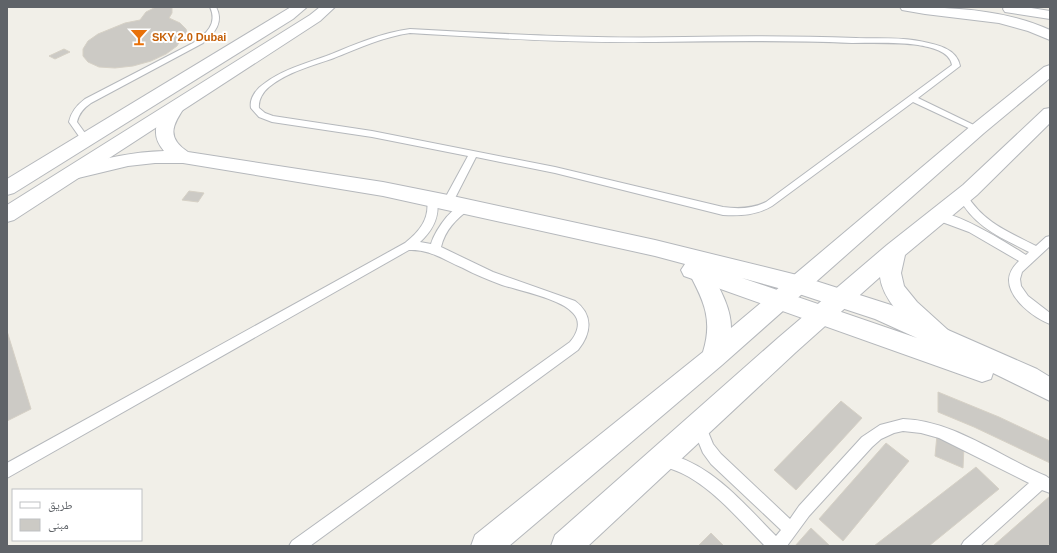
<svg xmlns="http://www.w3.org/2000/svg" width="1057" height="553" viewBox="0 0 1057 553" font-family="Arial,'Noto Naskh Arabic',sans-serif">
<style>
.building{fill:#cccac5;stroke:#d6d1c6}
.lines{fill:none;stroke-linecap:round;stroke-linejoin:round}
.service-casing{stroke:#b5b8bc;stroke-width:2}
.minor-casing{stroke:#b5b8bc;stroke-width:2}
.tertiary-casing{stroke:#b5b8bc;stroke-width:2}
.service{fill:#fff;fill-rule:evenodd}
.minor{fill:#fff;fill-rule:evenodd}
.tertiary{fill:#fff;fill-rule:evenodd}
.labels{text-anchor:middle;dominant-baseline:central;stroke-width:4;stroke-linejoin:round;paint-order:stroke}
.far-food-label{font-size:11px;font-weight:bold;fill:#c56008;stroke:#fff;text-anchor:start}
</style>
<rect width="100%" height="100%" fill="#f1efe8"/>
<g class="building">
<polygon points="156,7 172,7 172,13 169,18 180,23 186,29 188,36 182,37 177,46 166,54 151,61 133,66 115,68 99,67 88,62 83,56 83,49 88,41 98,34 125,23 140,20 146,12"/>
<polygon points="64,49 70,52 55,59 49,56"/>
<polygon points="189,191 204,193 198,202 182,200"/>
<polygon points="7,331 31,409 7,421"/>
<polygon points="938,392 999,417 1050,441 1050,463 974,427 938,412"/>
<polygon points="841,401 862,418 796,490 774,470"/>
<polygon points="937,435 964,446 963,468 935,456"/>
<polygon points="886,443 909,461 843,541 819,519"/>
<polygon points="976,467 999,489 929,546 874,546"/>
<polygon points="1050,496 1050,543 1047,546 993,546"/>
<polygon points="811,528 830,546 795,546"/>
<polygon points="711,533 724,546 698,546"/>
</g>
<g class="lines">
<g class="service-casing">
<g id="service">
<path d="M210,7H216C224,22 215,33 203,43L91,103C84,108 79,113 77,122L90,140L86,143L83,142L69,122C71,112 77,105 85,99L193,43C206,34 218,24 210,7Z"/>
<path d="M410,29C501,34 593,39 684,37C742,36 799,36 856,38C877,39 899,37 919,41C935,44 957,48 960,66L918,98L982,129L981,131H975L913,102L772,206C757,215 741,216 723,215L555,173L476,157L453,202L448,205L443,202L468,156L372,137L272,122L259,117L251,108C249,98 257,88 265,83C284,69 307,63 329,55C356,44 381,33 410,29ZM410,33C491,38 573,43 655,42C721,41 786,40 852,43C873,43 897,42 918,45C930,47 950,51 952,65L766,202C752,209 738,209 723,207L555,167L372,131L273,116L265,113L259,108C258,100 263,92 269,87C287,72 312,66 334,58C359,48 383,37 410,33Z"/>
<path d="M963,193L966,194C984,223 1007,231 1036,246L1046,237L1050,236V246L1022,272L1020,279L1021,286L1028,296L1050,313V324C1034,318 1009,299 1009,280C1009,272 1014,266 1019,261L969,232L934,219L933,216L934,213C952,208 1010,245 1026,255L1029,252C1000,237 974,227 958,196Z"/>
<path d="M432,196L437,199C440,217 433,230 420,242L431,244C435,231 455,199 471,204L472,206L471,208C456,219 445,230 441,247L493,272L575,301C593,314 592,333 578,350L310,546H289L292,541L570,342C577,334 582,322 573,313C561,299 521,291 502,285C489,280 476,275 463,268C444,260 430,249 409,250L7,478V463L405,243C420,231 430,219 427,199Z"/>
<path d="M903,419C952,420 1001,457 1046,476L1050,479V493L1042,490L980,546H961L964,541L1029,483L939,438L921,433L903,431L894,433L881,439L872,447L809,516L787,546H765C741,522 718,494 689,477C679,471 668,468 657,464L655,459L657,454C664,452 668,454 675,456C716,469 746,506 776,536L781,530L711,464L703,453L692,426L694,422L699,420L704,422L713,444L721,454L790,519L799,506L862,437L880,425Z"/>
</g>
</g>
<g class="minor-casing">
<path id="minor" d="M178,100L184,101L186,105C173,124 165,137 188,152L383,182L448,195L655,240L797,275L891,305L1037,369L1050,377V401L993,373L991,379L982,382L684,276L681,270L685,264L655,256L383,196L183,163H155L128,166L74,179L67,177L65,173L67,169C99,159 131,152 164,151C160,146 156,140 156,133C155,121 166,103 178,100ZM742,278L796,293L875,319L917,338Z"/>
</g>
<g class="tertiary-casing">
<g id="tertiary">
<polygon points="291,7 307,7 293,19 14,193 7,195 7,179"/>
<polygon points="320,7 335,7 320,21 14,220 7,222 7,205 310,15"/>
<path d="M900,7C950,7 1004,9 1050,30V40L1028,31L999,23L925,14L902,10Z"/>
<polygon points="1004,7 1025,7 1050,11 1050,19 1005,12 1003,9"/>
<path d="M1050,65V78L984,133L722,365L509,546H471L475,535L703,352C713,320 704,301 689,273L692,267L700,265L708,267C718,286 731,306 731,328L972,125L1044,67Z"/>
<path d="M1050,108V123L977,195L905,255L901,273L904,286L917,302L949,331L953,338L949,345C947,346 943,348 941,348C933,348 928,341 923,336C906,321 883,301 880,277L796,352L588,546H551L555,535L778,338L887,245L963,185L1044,109Z"/>
</g>
</g>
<use href="#service" class="service"/>
<use href="#minor" class="minor"/>
<use href="#tertiary" class="tertiary"/>
</g>
<defs>
<g id="bar-bare" transform="scale(1.38)"><path d="M-6-5H6L.8 .8V4.5H3.5V6h-7V4.5H-.8V.8Z" fill="#e8710a" stroke="#fff" stroke-width="2.5" paint-order="stroke"/></g>
</defs>
<g fill-rule="evenodd">
<use href="#bar-bare" x="139" y="37"/>
</g>
<g class="labels">
<g class="far-food-label">
<text x="152" y="37">SKY 2.0 Dubai</text>
</g>
</g>
<rect width="1057" height="553" fill="none" stroke="#5f6368" stroke-width="16"/>
<rect x="12" y="489" width="130" height="52" fill="#ffffff" stroke="#bfc1c3"/>
<rect x="20" y="502" width="20" height="6" fill="#ffffff" stroke="#bfc1c3"/>
<text x="48" y="509" font-size="12" fill="#5f6368">طريق</text>
<rect x="20" y="519" width="20" height="12" fill="#cccac5" stroke="#bfc1c3"/>
<text x="48" y="529" font-size="12" fill="#5f6368">مبنى</text>
</svg>
